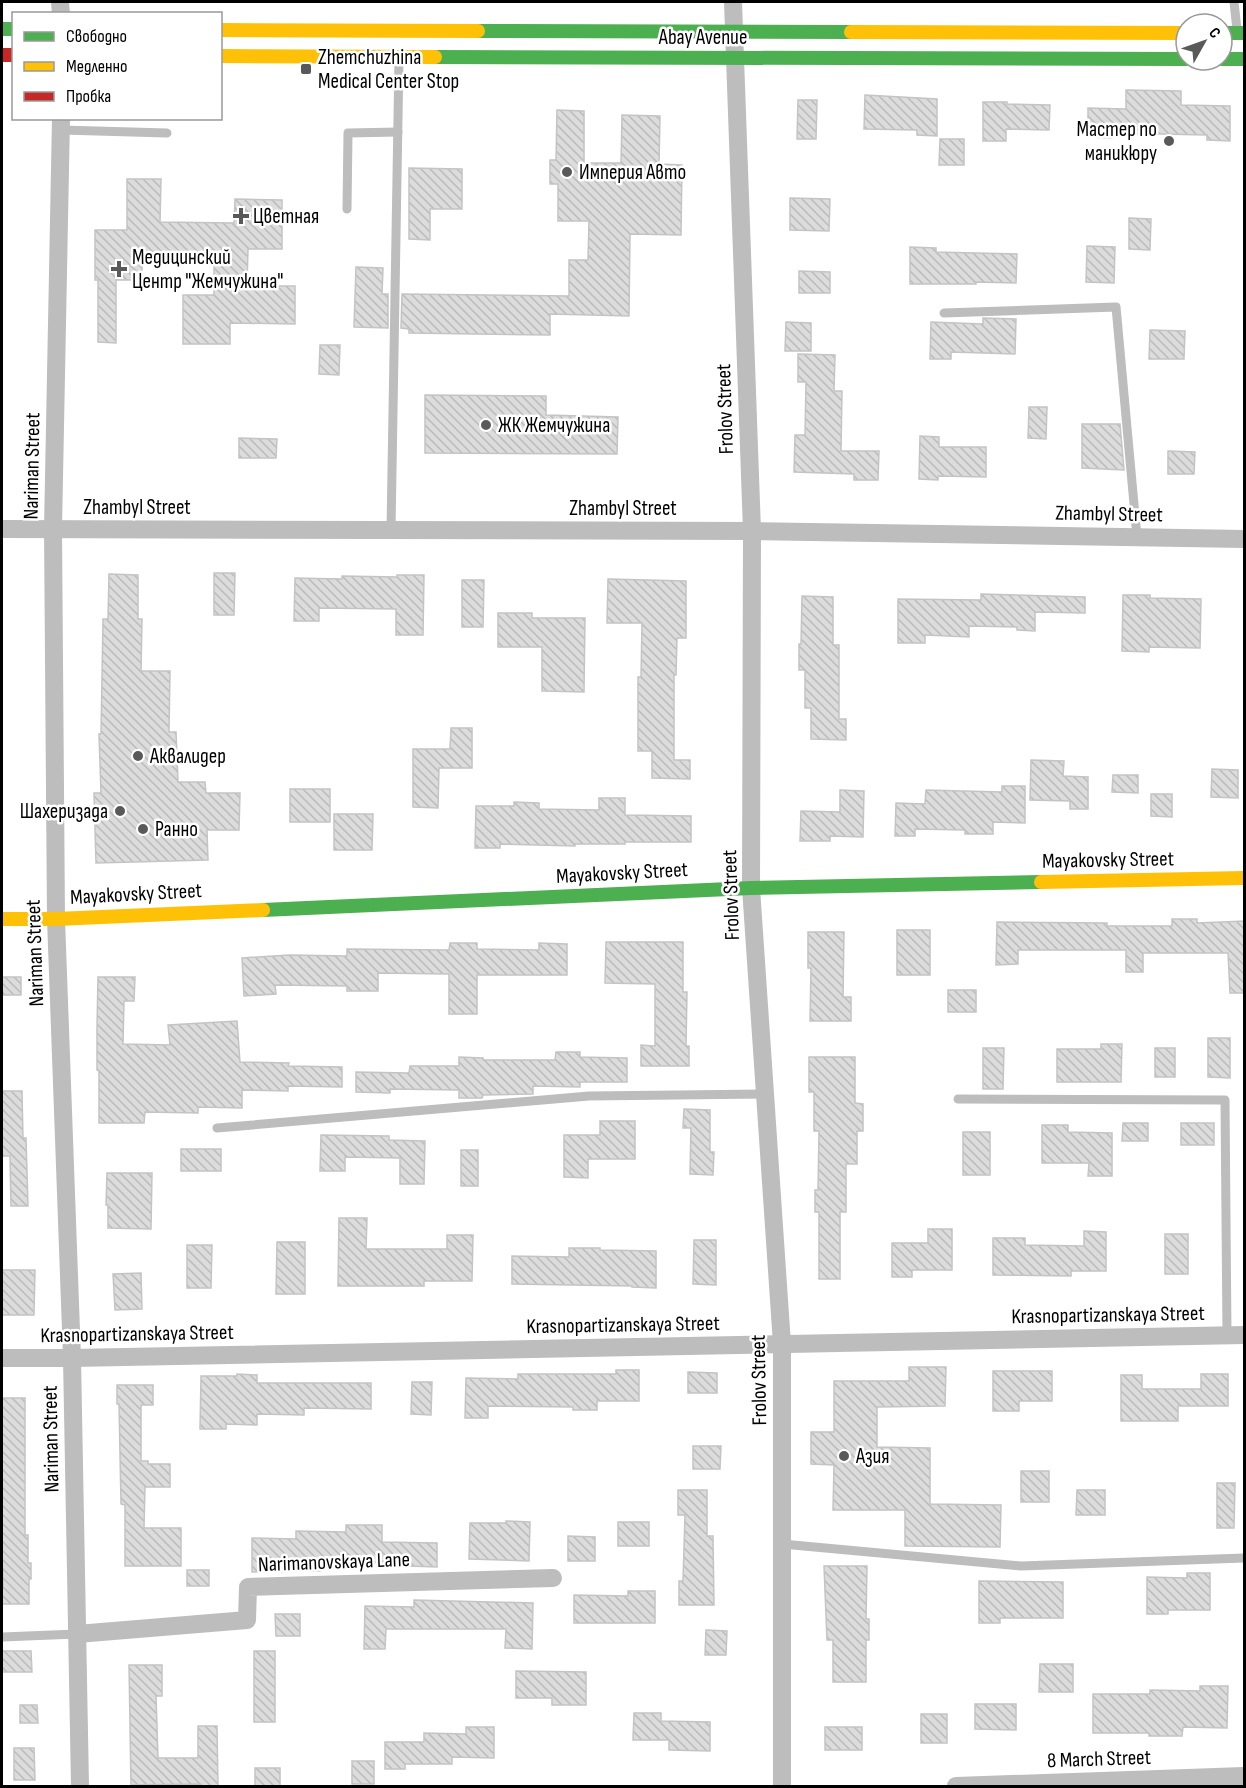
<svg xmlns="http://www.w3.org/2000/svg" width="1246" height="1788" viewBox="0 0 1246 1788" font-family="'Sofia Sans Condensed',sans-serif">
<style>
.building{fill:url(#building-back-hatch);stroke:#c4c4c4;stroke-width:1.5}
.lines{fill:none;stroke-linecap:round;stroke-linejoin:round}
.lane{stroke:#bdbdbd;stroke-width:9}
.street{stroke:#bdbdbd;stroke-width:18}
.fast{stroke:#4caf50;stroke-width:14}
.slow{stroke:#ffc107;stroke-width:14}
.jam{stroke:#c62828;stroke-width:14}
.poi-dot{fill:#595959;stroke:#fff;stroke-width:2}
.labels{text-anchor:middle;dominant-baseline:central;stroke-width:5;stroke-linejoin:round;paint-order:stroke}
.street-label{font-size:21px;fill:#000;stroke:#fff}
.poi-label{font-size:21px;fill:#000;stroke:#fff;text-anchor:start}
</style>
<defs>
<pattern id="building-back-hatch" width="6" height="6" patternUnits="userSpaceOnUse" patternTransform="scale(1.5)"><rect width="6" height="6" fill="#dcdcdc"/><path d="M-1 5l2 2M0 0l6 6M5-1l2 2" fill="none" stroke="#bbb"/></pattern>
</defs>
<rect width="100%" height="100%" fill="#fff"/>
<g class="building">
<polygon points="1126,90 1181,91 1181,105 1230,106 1230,141 1207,140 1207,135 1112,133 1112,138 1088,137 1088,108 1126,109"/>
<polygon points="865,95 937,99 937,136 917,135 917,130 864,129"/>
<polygon points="798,100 817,100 816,139 797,139"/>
<polygon points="983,102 1007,102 1007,104 1050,105 1049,130 1006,129 1006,141 983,141"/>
<polygon points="557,110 584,111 584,163 621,163 622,115 660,116 659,164 682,165 681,235 630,234 629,316 550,314 550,335 409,333 409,329 401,328 402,294 569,296 569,260 588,260 589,221 558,221 558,184 550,184 550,160 556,160"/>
<polygon points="940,139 964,139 964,165 939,165"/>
<polygon points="409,168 462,169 462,209 430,209 430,240 409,239"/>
<polygon points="127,179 161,179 160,222 234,223 235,199 282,200 282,249 248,249 247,286 295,286 295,324 230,323 230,344 183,344 183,295 214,295 214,259 142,258 142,280 116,280 116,343 98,342 98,280 95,280 95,230 127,230"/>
<polygon points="790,198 830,199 829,231 790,230"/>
<polygon points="1129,218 1151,219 1150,250 1129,249"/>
<polygon points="1087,246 1115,247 1114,283 1086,282"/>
<polygon points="910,247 936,248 936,252 1017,254 1016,283 976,282 976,284 910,284"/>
<polygon points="356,267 383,268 382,294 388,294 388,328 354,327"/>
<polygon points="799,271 830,272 830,293 799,293"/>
<polygon points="983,318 1016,319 1015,354 951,352 951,359 930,359 931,322 983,324"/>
<polygon points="786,322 811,323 811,351 785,351"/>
<polygon points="1150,330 1185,331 1184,359 1149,359"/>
<polygon points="320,345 340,345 339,375 319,374"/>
<polygon points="798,354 835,355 834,391 842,391 841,451 879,451 878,480 854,480 854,474 794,472 795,435 805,435 806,382 798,382"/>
<polygon points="425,395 546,396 546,415 618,417 617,454 425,453"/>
<polygon points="1029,407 1047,407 1046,439 1028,438"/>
<polygon points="1082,424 1120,424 1124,470 1082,468"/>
<polygon points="920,436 939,437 939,447 986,447 986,477 938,476 938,480 919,479"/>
<polygon points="239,438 277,439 276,458 239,458"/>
<polygon points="1168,451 1195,452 1194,474 1168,474"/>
<polygon points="214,573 235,573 234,615 214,615"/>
<polygon points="109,574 138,575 138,619 142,619 141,671 170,671 169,732 176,732 178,782 205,782 206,793 240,793 239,830 207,830 208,860 96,863 94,793 101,793 99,734 101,734 103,619 108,619"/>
<polygon points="397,575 424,575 423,635 396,635 396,609 319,608 319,621 294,621 295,578 342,579 342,576 397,577"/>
<polygon points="608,579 686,581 686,638 677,638 676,675 674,675 674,760 690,760 690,779 652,778 652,751 638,751 638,677 641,677 642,623 607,623"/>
<polygon points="462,580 484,580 483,627 462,627"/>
<polygon points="981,594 1085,597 1085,613 1035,612 1035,631 1017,630 1017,627 969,626 969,637 925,635 925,643 898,643 898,599 981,600"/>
<polygon points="1123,595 1150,595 1150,598 1201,599 1200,648 1149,647 1149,652 1122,651"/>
<polygon points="802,596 833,597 833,645 839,645 839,719 846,719 846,740 811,739 811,708 805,708 805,670 799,670 799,644 801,644"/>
<polygon points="498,613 532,613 532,618 585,618 584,692 542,691 542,647 498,647"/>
<polygon points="451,728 472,728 472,768 439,768 438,808 413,807 413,749 450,749"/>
<polygon points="1031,760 1064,761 1063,776 1088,777 1088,809 1070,809 1070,801 1030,800"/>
<polygon points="1212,769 1238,770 1238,798 1211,797"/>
<polygon points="1113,775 1138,775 1138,793 1112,792"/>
<polygon points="1002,786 1025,786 1025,823 993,822 993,834 965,834 965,830 915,829 915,836 895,836 896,803 925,804 926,790 1002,792"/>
<rect x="290" y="789" width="40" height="33"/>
<polygon points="840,790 864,791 863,837 830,836 830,841 800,841 801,811 840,812"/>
<polygon points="1151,794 1172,794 1172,817 1151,816"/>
<polygon points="599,798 625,798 625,815 691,816 691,842 625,842 625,844 575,844 575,846 500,844 500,848 475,848 476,806 514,806 514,802 539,803 539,809 599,810"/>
<polygon points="334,814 373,814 372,850 334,850"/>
<polygon points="1172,919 1197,919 1197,923 1245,921 1245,993 1230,993 1228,953 1143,953 1143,972 1126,972 1126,950 1018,950 1018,964 996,965 997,922 1107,923 1107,926 1172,926"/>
<rect x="897" y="930" width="33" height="45"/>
<polygon points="808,932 844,932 843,997 851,997 851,1021 810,1021 811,968 808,968"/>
<polygon points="606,942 683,942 683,992 687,992 686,1046 689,1046 689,1066 641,1066 641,1045 655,1046 655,984 605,983"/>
<polygon points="450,943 477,943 477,949 539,950 539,943 567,944 567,975 477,975 477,1014 449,1014 449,974 378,973 378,991 347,991 347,986 275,985 276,994 244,996 242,958 289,955 347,956 347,949 449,950"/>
<rect x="2" y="977" width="19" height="18"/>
<polygon points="98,977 135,977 134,1001 124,1001 123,1044 170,1045 168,1025 237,1021 240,1062 289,1063 288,1066 342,1067 342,1087 288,1086 288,1091 242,1090 242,1108 198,1107 198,1113 145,1112 144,1123 99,1123 99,1071 97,1070 97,1028"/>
<rect x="948" y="990" width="28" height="22"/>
<polygon points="1208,1038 1230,1038 1230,1078 1208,1077"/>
<polygon points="1101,1044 1122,1044 1121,1082 1057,1082 1057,1049 1101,1049"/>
<polygon points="983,1048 1004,1048 1003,1089 983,1089"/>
<rect x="1155" y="1048" width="20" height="29"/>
<polygon points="556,1052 580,1052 580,1057 627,1058 627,1082 580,1082 580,1087 533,1086 533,1094 483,1095 482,1098 459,1098 459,1090 390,1089 390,1093 356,1092 356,1072 409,1073 410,1066 459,1066 459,1057 483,1058 483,1060 555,1060"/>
<polygon points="809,1057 855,1057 855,1103 863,1104 863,1131 857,1131 857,1164 846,1164 846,1212 840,1212 840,1279 819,1279 819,1212 815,1212 815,1190 818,1190 819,1131 814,1131 814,1092 809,1092"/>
<polygon points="2,1091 22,1091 23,1138 26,1138 28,1206 11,1206 10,1156 2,1156"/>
<polygon points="684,1109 710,1110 710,1152 714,1152 713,1175 690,1174 691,1128 683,1128"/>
<polygon points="600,1121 635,1121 635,1159 588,1159 588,1178 564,1177 564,1135 600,1135"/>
<polygon points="1123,1123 1148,1123 1148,1141 1122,1141"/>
<rect x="1181" y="1123" width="33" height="22"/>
<polygon points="1042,1125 1068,1125 1068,1132 1112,1133 1112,1176 1088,1176 1089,1163 1042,1163"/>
<rect x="963" y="1132" width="27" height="43"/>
<polygon points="321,1135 389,1136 389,1140 425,1141 424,1184 400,1184 400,1158 345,1157 345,1171 320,1171"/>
<rect x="181" y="1149" width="40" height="22"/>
<rect x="461" y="1150" width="17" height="36"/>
<polygon points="107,1173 152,1173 151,1229 108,1228 108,1205 106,1205"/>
<polygon points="339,1218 367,1218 366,1249 447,1249 447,1235 473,1235 472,1281 424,1281 424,1286 338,1286"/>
<polygon points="928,1229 952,1229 952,1270 912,1270 912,1277 892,1277 892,1243 928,1243"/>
<polygon points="1084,1231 1106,1232 1106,1271 1071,1271 1071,1276 993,1275 993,1238 1025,1238 1025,1245 1084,1246"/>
<rect x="1165" y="1234" width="23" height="40"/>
<polygon points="694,1240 716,1240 716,1285 693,1284"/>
<polygon points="277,1242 305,1242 305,1294 276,1294"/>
<polygon points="187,1245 212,1245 211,1288 187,1288"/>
<polygon points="569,1248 600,1248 600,1250 656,1251 656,1288 632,1287 632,1286 512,1284 512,1256 569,1257"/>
<polygon points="2,1270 35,1270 34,1315 2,1315"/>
<polygon points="141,1273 142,1309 115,1310 113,1274"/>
<polygon points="909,1367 946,1367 945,1406 877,1407 877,1447 930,1448 930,1504 1001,1505 1000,1547 905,1546 905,1510 833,1510 834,1465 811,1464 811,1432 834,1432 834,1381 909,1381"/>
<polygon points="616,1370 639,1370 639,1401 597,1401 597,1410 573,1410 573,1407 488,1406 488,1418 465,1418 466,1378 518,1379 518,1374 616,1374"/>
<polygon points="993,1371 1052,1371 1052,1401 1019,1401 1019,1411 993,1411"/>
<polygon points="688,1372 717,1373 717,1393 688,1393"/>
<polygon points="237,1374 257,1375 257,1383 371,1383 371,1409 304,1408 304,1415 257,1414 257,1425 226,1424 226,1429 200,1429 201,1376 237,1376"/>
<polygon points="1201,1374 1228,1374 1228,1406 1178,1406 1178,1421 1121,1421 1121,1375 1142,1375 1142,1389 1201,1389"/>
<polygon points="412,1382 432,1382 431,1415 411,1414"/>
<polygon points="117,1385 153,1385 153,1405 141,1405 141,1461 148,1461 148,1464 170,1464 170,1487 145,1487 144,1528 181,1528 181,1566 125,1566 125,1505 121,1504 119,1404 117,1404"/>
<polygon points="2,1398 25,1398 25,1535 28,1535 28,1563 31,1563 31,1579 29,1579 29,1604 2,1604 2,1588 3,1588 2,1548"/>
<polygon points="693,1446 721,1446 720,1469 693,1469"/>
<rect x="1021" y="1471" width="28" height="31"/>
<polygon points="1217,1483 1235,1483 1234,1528 1217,1528"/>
<polygon points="678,1490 707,1490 707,1536 713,1536 714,1605 679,1605 679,1581 683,1581 685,1515 678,1515"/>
<polygon points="1077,1490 1105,1490 1105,1515 1076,1515"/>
<polygon points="506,1521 530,1522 529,1561 469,1559 470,1523 506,1523"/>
<rect x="618" y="1522" width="31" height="24"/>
<polygon points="346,1525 382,1525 382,1542 437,1543 437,1567 409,1566 409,1563 321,1562 321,1571 252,1572 252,1538 296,1539 296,1531 346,1532"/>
<polygon points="568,1536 595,1537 595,1561 568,1561"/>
<polygon points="824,1566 867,1566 866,1619 869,1619 869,1640 866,1640 866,1682 833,1682 833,1640 827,1640"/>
<rect x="187" y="1570" width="22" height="16"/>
<polygon points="1187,1573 1210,1573 1210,1610 1168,1610 1168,1614 1147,1614 1147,1577 1187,1578"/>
<polygon points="979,1581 1063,1582 1063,1618 1000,1618 1000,1623 979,1623"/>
<polygon points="628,1591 655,1591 655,1623 574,1623 574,1595 628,1596"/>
<polygon points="414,1600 533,1603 532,1649 505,1648 506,1629 386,1629 385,1649 364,1649 365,1606 414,1607"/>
<polygon points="275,1614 300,1614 300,1636 276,1636"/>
<polygon points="706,1630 727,1631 726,1655 705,1655"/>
<polygon points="2,1651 31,1651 32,1672 2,1672"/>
<rect x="254" y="1651" width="21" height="71"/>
<polygon points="1040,1664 1073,1664 1073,1692 1039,1692"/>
<polygon points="129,1665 162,1665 162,1696 156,1696 158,1758 198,1758 198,1726 217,1726 218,1786 200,1786 200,1784 131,1785"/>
<polygon points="516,1671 586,1672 586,1705 552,1705 552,1698 516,1698"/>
<polygon points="1200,1686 1228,1686 1227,1728 1183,1727 1182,1736 1149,1736 1149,1733 1093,1733 1093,1694 1150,1694 1150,1690 1200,1691"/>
<polygon points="975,1704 1016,1704 1016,1730 975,1729"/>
<polygon points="20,1705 37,1705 38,1723 20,1723"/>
<polygon points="634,1713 661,1713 661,1721 710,1722 710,1751 669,1750 669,1740 633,1740"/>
<rect x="921" y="1714" width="26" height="29"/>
<polygon points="466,1727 494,1727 494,1758 452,1757 452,1764 405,1764 405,1769 385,1769 385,1742 424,1742 424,1733 466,1734"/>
<rect x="825" y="1727" width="37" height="23"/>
<polygon points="14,1748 34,1748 35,1780 14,1780"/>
<rect x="352" y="1761" width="22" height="23"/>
<rect x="255" y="1768" width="25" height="18"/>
</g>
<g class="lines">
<g class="lane">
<polyline points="1234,2 1237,30"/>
<polyline points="61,130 167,133"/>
<polyline points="347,209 348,133 398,132"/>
<polyline points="944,313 1116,307 1137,537"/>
<polyline points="391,530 399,59"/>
<polyline points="958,1099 1225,1100 1227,1335"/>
<polyline points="217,1128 589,1096 765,1094"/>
<polyline points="782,1544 1021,1566 1244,1558"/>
<polyline points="2,1637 77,1634"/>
</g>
<g class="street">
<polyline points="60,2 61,14"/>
<polyline points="733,2 752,531 751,888 782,1344 782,1786"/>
<polyline points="61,118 53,529 56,919 72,1358 80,1786"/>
<polyline points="2,529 752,531 1244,539"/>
<polyline points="2,1358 72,1358 1244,1335"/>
<polyline points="77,1634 247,1620 248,1587 553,1578"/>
<polyline points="956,1786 1244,1776"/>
</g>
<g class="fast">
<polyline points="2,29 14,29"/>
<polyline points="478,31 851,32"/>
<polyline points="1222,33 1244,33"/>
<polyline points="435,57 1186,59"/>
<polyline points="1222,59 1244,59"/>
<polyline points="263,910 751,888 1041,882"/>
</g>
<g class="slow">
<polyline points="220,30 478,31"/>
<polyline points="851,32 1186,33"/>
<polyline points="220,56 435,57"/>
<polyline points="1041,882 1244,878"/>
<polyline points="2,919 56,919 263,910"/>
</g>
<polyline class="jam" points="2,55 14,55"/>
</g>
<g class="poi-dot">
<rect x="300" y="63" width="12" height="12" rx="3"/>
<circle cx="1169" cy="141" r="6"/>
<circle cx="567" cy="172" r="6"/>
<path d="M238 207h6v6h6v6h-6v6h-6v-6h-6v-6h6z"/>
<path d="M116 260h6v6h6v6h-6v6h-6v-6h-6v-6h6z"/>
<circle cx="486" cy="425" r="6"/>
<circle cx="138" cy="756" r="6"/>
<circle cx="120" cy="811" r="6"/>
<circle cx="143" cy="829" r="6"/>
<circle cx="844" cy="1456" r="6"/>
</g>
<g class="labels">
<g class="street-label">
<text x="703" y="37">Abay Avenue</text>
<text transform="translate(725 409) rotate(-92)">Frolov Street</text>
<text transform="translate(32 466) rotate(-89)">Nariman Street</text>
<text x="137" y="507">Zhambyl Street</text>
<text x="623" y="508">Zhambyl Street</text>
<text transform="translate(1109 514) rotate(1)">Zhambyl Street</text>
<text transform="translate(1108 860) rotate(-1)">Mayakovsky Street</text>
<text transform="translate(622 873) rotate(-3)">Mayakovsky Street</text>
<text transform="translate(136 894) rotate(-3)">Mayakovsky Street</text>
<text transform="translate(731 895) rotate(-92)">Frolov Street</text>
<text transform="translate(35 953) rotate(-92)">Nariman Street</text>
<text transform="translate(1108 1315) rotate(-1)">Krasnopartizanskaya Street</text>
<text transform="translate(623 1325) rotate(-1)">Krasnopartizanskaya Street</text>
<text transform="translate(137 1334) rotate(-1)">Krasnopartizanskaya Street</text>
<text transform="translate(759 1380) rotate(-91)">Frolov Street</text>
<text transform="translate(51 1439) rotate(-91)">Nariman Street</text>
<text transform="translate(334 1562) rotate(-2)">Narimanovskaya Lane</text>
<text transform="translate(1099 1759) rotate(-2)">8 March Street</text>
</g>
<g class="poi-label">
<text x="318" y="57">Zhemchuzhina<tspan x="318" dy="24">Medical Center Stop</tspan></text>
<text x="1157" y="129" text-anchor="end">Мастер по<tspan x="1157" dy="24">маникюру</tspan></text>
<text x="579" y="172">Империя Авто</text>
<text x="253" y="216">Цветная</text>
<text x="132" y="257">Медицинский<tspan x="132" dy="24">Центр "Жемчужина"</tspan></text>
<text x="498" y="425">ЖК Жемчужина</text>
<text x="150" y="756">Аквалидер</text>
<text x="108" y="811" text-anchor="end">Шахеризада</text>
<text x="155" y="829">Ранно</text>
<text x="856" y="1456">Азия</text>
</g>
</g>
<rect width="1246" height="1788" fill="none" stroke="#000000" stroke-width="6"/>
<rect x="12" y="12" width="210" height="108" fill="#ffffff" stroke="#999999" stroke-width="1.5"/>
<rect x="24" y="32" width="30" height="9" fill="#4caf50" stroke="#999999" stroke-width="1.5"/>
<text x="66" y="42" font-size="18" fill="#000000">Свободно</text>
<rect x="24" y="62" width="30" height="9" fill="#ffc107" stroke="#999999" stroke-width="1.5"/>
<text x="66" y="72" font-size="18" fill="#000000">Медленно</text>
<rect x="24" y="92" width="30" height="9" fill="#c62828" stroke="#999999" stroke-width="1.5"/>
<text x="66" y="102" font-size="18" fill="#000000">Пробка</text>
<g transform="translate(1204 42) rotate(50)"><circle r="28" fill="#ffffff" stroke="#999999" stroke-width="1.5"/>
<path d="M0-4.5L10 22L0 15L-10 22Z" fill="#595959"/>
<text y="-9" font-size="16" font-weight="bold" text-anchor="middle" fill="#000000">С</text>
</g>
</svg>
